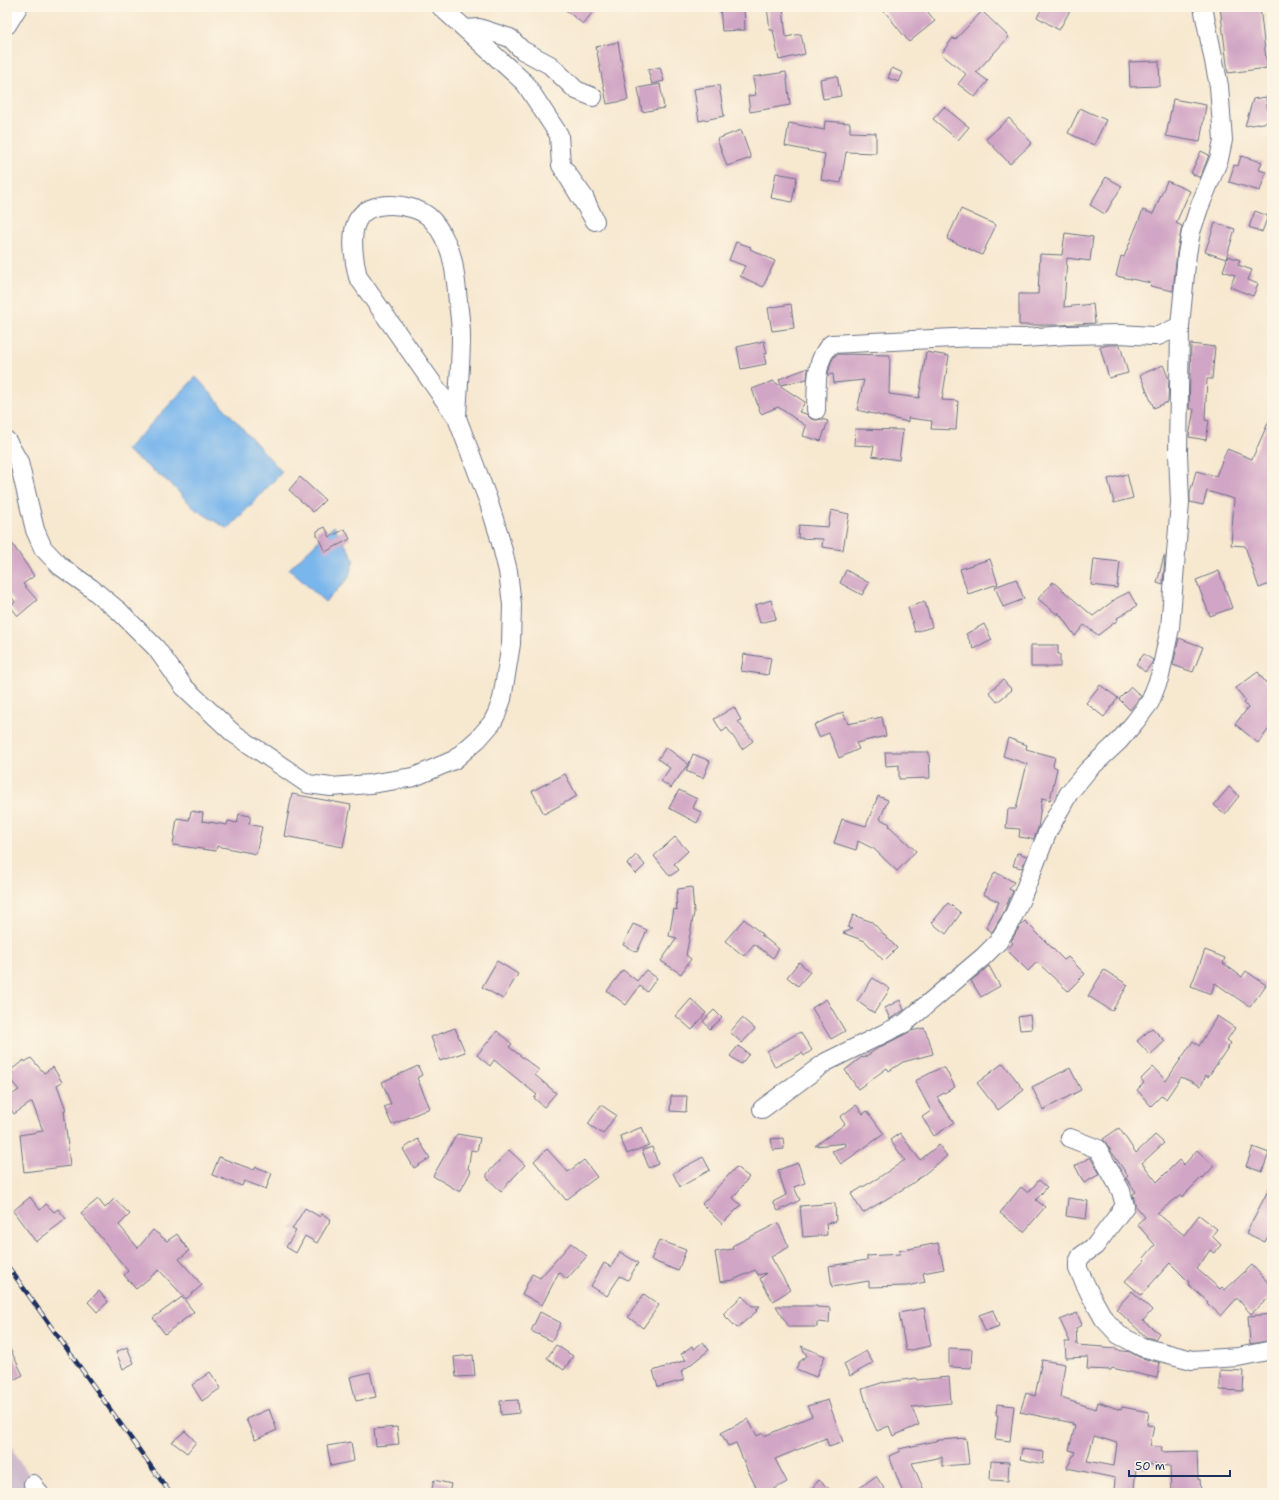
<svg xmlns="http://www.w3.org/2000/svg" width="1279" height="1500" viewBox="0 0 1279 1500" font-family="'Shantell Sans',sans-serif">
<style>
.industrial{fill:#cfbdce}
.water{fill:#79b6ec;stroke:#4a72a5}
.building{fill:#d1a5c5;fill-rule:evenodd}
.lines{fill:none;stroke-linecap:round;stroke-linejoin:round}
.minor-casing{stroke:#687086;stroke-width:20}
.minor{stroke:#fff;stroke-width:18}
.rail-casing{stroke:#1b2f5e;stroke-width:4.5}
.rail{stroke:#fcf5e5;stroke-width:3;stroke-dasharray:9;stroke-linecap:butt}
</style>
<rect width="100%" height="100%" fill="#fcf5e5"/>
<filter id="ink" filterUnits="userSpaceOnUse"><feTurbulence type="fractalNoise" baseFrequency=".025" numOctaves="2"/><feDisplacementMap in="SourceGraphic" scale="8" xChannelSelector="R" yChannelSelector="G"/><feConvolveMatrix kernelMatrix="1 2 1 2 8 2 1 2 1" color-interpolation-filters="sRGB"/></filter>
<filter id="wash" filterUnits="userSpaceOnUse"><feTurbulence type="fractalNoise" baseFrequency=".012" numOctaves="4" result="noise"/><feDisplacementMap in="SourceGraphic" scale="16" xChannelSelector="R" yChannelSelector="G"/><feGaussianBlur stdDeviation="0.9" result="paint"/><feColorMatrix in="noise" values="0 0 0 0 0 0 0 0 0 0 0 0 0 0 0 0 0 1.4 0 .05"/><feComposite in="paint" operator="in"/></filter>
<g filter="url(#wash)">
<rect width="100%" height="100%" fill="#f7e8d0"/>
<polygon class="industrial" points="7,1429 14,1453 42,1493 7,1493"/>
<g class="water">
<polygon points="196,377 282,472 228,529 195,509 170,483 126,450"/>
<polygon points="334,526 354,559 348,579 325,602 289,569"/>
</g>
<g id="blocks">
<g class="building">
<polygon points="562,7 597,7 583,24"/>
<polygon points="720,7 744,7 745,30 722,31"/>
<polygon points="767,7 783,7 786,37 801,34 805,54 779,60 773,30 770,30"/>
<polygon points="881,7 924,7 935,21 909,42"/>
<polygon points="1043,7 1072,7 1059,30 1037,17"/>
<polygon points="1220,7 1260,7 1267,68 1228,73"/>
<polygon points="982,11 1009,37 976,72 988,81 975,97 958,84 966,74 941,54 953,38 955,40"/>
<polygon points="618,42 628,100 607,104 596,47"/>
<polygon points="1159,61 1160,86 1130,87 1129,62"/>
<polygon points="660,67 664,81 652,84 648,70"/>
<polygon points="892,68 903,73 899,82 888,78"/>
<polygon points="786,72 790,105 750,112 748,96 756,95 753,77"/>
<polygon points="837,76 841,96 823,99 820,79"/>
<polygon points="660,84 664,108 642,112 638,88"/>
<polygon points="719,85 724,116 699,121 694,89"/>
<polygon points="1266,97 1269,122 1245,126 1253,99"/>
<polygon points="1173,99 1206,105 1200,142 1166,136"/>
<polygon points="944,107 969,127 958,140 933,119"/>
<polygon points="1080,108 1106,120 1094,145 1068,133"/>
<polygon points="1009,118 1032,143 1010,164 986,139"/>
<polygon points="825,121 850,123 850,132 876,133 876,153 846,152 841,183 821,180 825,154 785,146 789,123 824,130"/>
<polygon points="741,130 751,158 727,166 717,139"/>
<polygon points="1201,151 1209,155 1200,178 1191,173"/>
<polygon points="1241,156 1262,162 1259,170 1266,172 1260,191 1229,182 1234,165 1238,166"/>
<polygon points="776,173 797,177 792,202 771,198"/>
<polygon points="1106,177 1122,186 1105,214 1090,205"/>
<polygon points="1167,181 1190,191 1176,223 1182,226 1177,252 1173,291 1150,286 1151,283 1116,276 1121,256 1124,257 1143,210 1153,214"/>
<polygon points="961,209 996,225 982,255 947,239"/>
<polygon points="1255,211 1268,216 1262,232 1249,227"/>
<polygon points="1215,223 1235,229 1226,259 1205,252"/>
<polygon points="1065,233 1093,237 1090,261 1067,258 1064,307 1093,304 1095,323 1059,325 1019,325 1019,294 1038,294 1040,254 1062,255"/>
<polygon points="736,242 751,247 750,249 775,261 763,287 740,276 745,266 729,260"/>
<polygon points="1228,256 1240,260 1238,265 1252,270 1248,280 1258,284 1253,296 1230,287 1235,275 1223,271"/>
<polygon points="791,304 794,328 772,331 768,308"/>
<polygon points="764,341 767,354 764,354 766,364 741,369 737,347"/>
<polygon points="1191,344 1215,347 1212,379 1207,379 1205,420 1209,421 1206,440 1189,437 1194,409 1189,409"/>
<polygon points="1108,345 1120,345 1128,373 1109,378 1100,347"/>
<polygon points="926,352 949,356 942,400 958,401 956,430 931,429 932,421 908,418 908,422 857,410 864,380 834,383 833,374 828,375 831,362 836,354 890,355 889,394 919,398"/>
<polygon points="1163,365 1169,379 1168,402 1154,408 1140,375"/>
<polygon points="808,368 807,379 781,385 779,379"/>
<polygon points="773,381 805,402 799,412 806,414 811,419 816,420 822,419 828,421 821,441 803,436 806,426 778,407 761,414 752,389"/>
<polygon points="1272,414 1272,583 1259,588 1245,546 1231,545 1234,499 1207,491 1203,505 1190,502 1190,493 1196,471 1216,476 1227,449 1252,459"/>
<polygon points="855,429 903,430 899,460 872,456 874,446 854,445"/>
<polygon points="1127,474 1133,498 1114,503 1108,479"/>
<polygon points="300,477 325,500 313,512 289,490"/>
<polygon points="831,510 849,514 843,550 822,547 823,539 798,538 799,525 828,527"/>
<polygon points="325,527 330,537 345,529 350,539 325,552 317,535 317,531"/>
<polygon points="7,536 34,576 23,584 37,600 18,616 10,606 15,602 7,591"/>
<polygon points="1164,556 1165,556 1163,585 1157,583"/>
<polygon points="990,559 998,584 968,594 960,569"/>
<polygon points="1094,559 1120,562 1117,588 1091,585"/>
<polygon points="846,570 869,583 862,595 840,583"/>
<polygon points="1219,571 1232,608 1210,616 1196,580"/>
<polygon points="1016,579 1024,599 1003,607 995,587"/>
<polygon points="1053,582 1093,616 1117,598 1129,592 1137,606 1117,618 1118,620 1098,635 1084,625 1075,636 1058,612 1058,615 1038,599"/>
<polygon points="771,600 776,619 760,623 755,605"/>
<polygon points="925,602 932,627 915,632 908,607"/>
<polygon points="984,624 992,640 974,649 966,634"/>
<polygon points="1179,638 1203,647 1193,672 1173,665"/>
<polygon points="1031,645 1058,645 1058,654 1060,654 1060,667 1031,667"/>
<polygon points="744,654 771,658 768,675 741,671"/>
<polygon points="1144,654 1153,660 1152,663 1145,672 1136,664"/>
<polygon points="1258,672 1266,683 1272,677 1272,725 1258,743 1235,724 1248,708 1244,703 1246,701 1236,688"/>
<polygon points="1003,680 1012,690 997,702 989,692"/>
<polygon points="1100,685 1118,698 1104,717 1086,703"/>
<polygon points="1131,687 1141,696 1130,710 1119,699"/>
<polygon points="734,707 741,720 738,721 753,741 742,749 727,728 722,732 714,719"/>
<polygon points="843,712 848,724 882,717 886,736 856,743 859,749 839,758 829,733 819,737 814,725"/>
<polygon points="1008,738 1027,745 1026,749 1055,757 1053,766 1057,768 1050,800 1042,798 1038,828 1034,839 1019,837 1020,829 1006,828 1008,809 1016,809 1027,764 1003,756"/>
<polygon points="666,747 688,764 671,788 661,781 670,768 658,759"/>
<polygon points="885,752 929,752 930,778 899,779 899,765 886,766"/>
<polygon points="693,754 710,761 703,778 686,771"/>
<polygon points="565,774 577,796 544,814 532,791"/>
<polygon points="1229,787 1239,796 1225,814 1214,805"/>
<polygon points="679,790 697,799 693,808 702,813 697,823 669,808"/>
<polygon points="292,794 351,805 343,847 284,836"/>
<polygon points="878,796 888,800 880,819 890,824 889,826 916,851 897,871 874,849 858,841 856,850 834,843 842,819 866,826"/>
<polygon points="191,811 203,813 202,821 227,825 228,821 237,823 239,814 251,816 249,824 262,827 256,854 217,846 216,851 173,845 177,818 189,820"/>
<polygon points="675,837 688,851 674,864 679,870 670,876 654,856"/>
<polygon points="1017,853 1027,856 1022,868 1013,866"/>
<polygon points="636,855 645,865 636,874 627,864"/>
<polygon points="995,872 1014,882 1009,889 1013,891 1011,895 1003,914 992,932 986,928 999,902 983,894"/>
<polygon points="692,887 694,913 686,955 691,959 681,974 661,961 677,938 669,936 674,909 677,910 676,897 678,889"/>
<polygon points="948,903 961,913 946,934 932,923"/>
<polygon points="853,915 872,922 897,948 884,961 865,941 843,933 853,929 848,928"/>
<polygon points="744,919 762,934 761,935 779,949 773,958 754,944 744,956 725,941"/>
<polygon points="1025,921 1064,960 1068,957 1085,974 1068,991 1037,962 1028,971 1007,950 1013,943 1011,941 1020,926"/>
<polygon points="633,924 647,930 637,952 623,945"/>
<polygon points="1205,950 1225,958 1223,963 1242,977 1246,971 1266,985 1250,1007 1215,983 1211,994 1191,986"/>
<polygon points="497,961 518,974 503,999 482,987"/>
<polygon points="799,962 810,972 798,986 787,977"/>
<polygon points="989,966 1000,986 981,997 971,981"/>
<polygon points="623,970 637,981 646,970 657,978 647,992 640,986 626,1005 607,991"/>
<polygon points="1104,970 1128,985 1112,1011 1088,996"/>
<polygon points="873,978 890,989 874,1013 857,1001"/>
<polygon points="691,999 706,1013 692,1030 676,1016"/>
<polygon points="826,999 845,1031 831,1039 812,1008"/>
<polygon points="900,1000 904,1010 890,1019 885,1008"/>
<polygon points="714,1010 722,1018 710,1029 703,1021"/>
<polygon points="1030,1015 1032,1029 1020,1030 1018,1017"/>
<polygon points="1217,1016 1235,1028 1227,1040 1231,1043 1208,1077 1206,1075 1201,1086 1181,1077 1166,1099 1161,1096 1151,1106 1137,1090 1144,1083 1141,1079 1153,1067 1166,1081 1193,1041 1199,1046"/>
<polygon points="742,1018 755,1029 742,1043 730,1032"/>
<polygon points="455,1028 465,1052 440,1061 431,1037"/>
<polygon points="924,1028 929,1039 933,1054 903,1062 889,1071 887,1068 858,1089 845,1070 862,1057 863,1058 880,1047 911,1031"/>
<polygon points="1152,1028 1165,1041 1150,1055 1137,1041"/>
<polygon points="497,1031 512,1044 509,1047 539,1070 535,1075 556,1093 544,1107 534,1098 537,1095 494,1060 490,1066 477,1055"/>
<polygon points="800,1032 812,1050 804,1056 802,1053 775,1067 767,1051"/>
<polygon points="738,1046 749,1054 741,1064 730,1056"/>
<polygon points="31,1058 44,1073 53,1067 62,1082 57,1085 66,1110 64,1110 70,1166 24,1172 20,1135 43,1131 32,1102 14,1114 7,1104 7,1098 19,1090 8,1077 13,1073 11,1070 24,1060 25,1062"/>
<polygon points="1003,1063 1024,1090 998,1110 977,1083"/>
<polygon points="418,1066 422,1075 417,1078 430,1108 392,1125 384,1107 391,1104 382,1082"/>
<polygon points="940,1068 945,1068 955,1087 937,1097 954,1123 934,1136 922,1117 931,1111 915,1081"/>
<polygon points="1070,1068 1081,1090 1043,1110 1032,1087"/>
<polygon points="671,1096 687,1096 686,1112 670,1111"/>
<polygon points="601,1105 616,1115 603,1134 588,1124"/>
<polygon points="856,1105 863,1114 867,1111 884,1134 841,1164 832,1151 846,1146 846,1143 815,1146 845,1124 840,1117"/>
<polygon points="642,1127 649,1145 627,1154 620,1136"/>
<polygon points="1119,1128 1136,1153 1155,1135 1164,1143 1142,1163 1157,1182 1179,1160 1184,1165 1197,1150 1214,1166 1203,1178 1202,1177 1182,1197 1181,1195 1157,1213 1184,1235 1199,1215 1217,1229 1212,1236 1221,1245 1214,1253 1210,1250 1197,1269 1220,1289 1222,1287 1225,1290 1252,1265 1272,1287 1272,1295 1251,1314 1237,1298 1221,1316 1207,1303 1208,1302 1188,1284 1189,1282 1170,1263 1141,1295 1125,1281 1145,1260 1143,1259 1155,1245 1137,1224 1145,1217 1135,1205 1133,1194 1136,1192 1126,1178 1128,1176 1103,1139"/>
<polygon points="900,1133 920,1160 939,1145 947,1156 913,1183 863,1213 851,1194 878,1178 905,1160 890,1140"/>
<polygon points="457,1134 480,1138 477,1151 471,1150 468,1169 471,1171 460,1192 433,1176"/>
<polygon points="783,1138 784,1149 773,1150 771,1139"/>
<polygon points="418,1139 430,1158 414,1168 403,1149"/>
<polygon points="652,1147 658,1164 649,1168 642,1150"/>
<polygon points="1253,1147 1269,1153 1262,1172 1246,1166"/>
<polygon points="547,1149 568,1172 584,1160 597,1177 566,1200 534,1161"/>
<polygon points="509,1150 525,1165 501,1191 487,1178 487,1174"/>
<polygon points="219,1157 254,1170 256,1167 272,1173 266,1189 244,1181 242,1186 212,1175"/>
<polygon points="703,1157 710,1170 680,1187 673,1173"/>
<polygon points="1090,1157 1100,1174 1084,1183 1075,1166"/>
<polygon points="798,1163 805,1183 794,1187 800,1200 778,1211 773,1202 786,1195 778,1170"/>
<polygon points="736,1167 749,1177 733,1198 741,1205 722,1224 702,1204"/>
<polygon points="1039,1180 1047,1187 1036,1200 1045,1207 1024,1232 1000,1213 1021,1187 1028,1193"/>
<polygon points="1272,1183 1272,1228 1265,1242 1246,1233"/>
<polygon points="30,1197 40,1210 46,1204 54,1212 58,1209 66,1219 36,1242 13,1211"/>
<polygon points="1068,1198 1088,1201 1086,1219 1066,1216"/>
<polygon points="98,1199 105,1208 114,1199 130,1214 119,1225 138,1248 153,1230 167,1241 177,1234 189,1251 179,1259 202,1285 186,1299 159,1270 136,1289 124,1275 128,1271 81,1213"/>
<polygon points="835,1203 836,1222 826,1223 827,1235 803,1237 800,1206"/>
<polygon points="305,1208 320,1217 322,1214 331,1219 317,1243 305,1236 296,1253 286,1247 296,1231 292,1229"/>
<polygon points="778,1223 789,1247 771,1257 790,1290 773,1301 760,1279 766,1273 758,1275 755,1270 733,1280 720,1282 715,1252 733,1249 732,1246"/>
<polygon points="659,1240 686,1250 678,1271 651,1260"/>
<polygon points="571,1243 587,1256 567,1279 559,1272 542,1305 522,1294 532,1274 540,1278"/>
<polygon points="938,1243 944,1269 923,1273 925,1282 907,1286 869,1287 869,1281 832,1287 829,1266 867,1260 867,1256 900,1254 899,1251"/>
<polygon points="620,1252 638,1263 628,1280 620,1276 607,1296 591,1286 604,1263 611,1267"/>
<polygon points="99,1291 108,1302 97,1312 88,1302"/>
<polygon points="1132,1291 1152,1310 1143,1321 1159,1333 1155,1339 1146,1337 1116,1309"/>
<polygon points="644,1294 659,1305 643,1328 628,1317"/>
<polygon points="742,1296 752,1306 760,1306 756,1310 757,1311 737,1328 723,1314"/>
<polygon points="182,1297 194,1312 165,1334 153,1318"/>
<polygon points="776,1306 817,1306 817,1307 830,1308 829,1323 817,1322 817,1327 789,1327"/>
<polygon points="924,1308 931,1346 906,1351 899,1313"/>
<polygon points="993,1310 999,1326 985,1331 979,1315"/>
<polygon points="540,1312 561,1323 552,1341 531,1331"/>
<polygon points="1077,1313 1082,1325 1076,1328 1077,1345 1116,1348 1116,1350 1130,1352 1139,1357 1160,1363 1157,1378 1112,1368 1111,1370 1087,1369 1088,1357 1066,1358 1065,1342 1070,1342 1060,1320"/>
<polygon points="1272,1314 1272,1340 1250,1344 1248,1316"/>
<polygon points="703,1342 709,1350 681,1372 684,1380 658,1387 653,1371 686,1360 681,1354 692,1346 694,1349"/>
<polygon points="7,1343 23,1375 7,1383"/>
<polygon points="556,1345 573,1356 564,1370 547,1358"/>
<polygon points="801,1346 825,1356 816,1377 796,1369 799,1362 807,1356"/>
<polygon points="127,1347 134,1363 123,1369 116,1352"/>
<polygon points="949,1348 972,1349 971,1368 949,1367"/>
<polygon points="866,1351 873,1363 850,1376 844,1364"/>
<polygon points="473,1355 475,1376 456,1377 454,1357"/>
<path d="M1042,1360L1065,1364L1060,1397L1061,1398L1096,1409L1098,1402L1121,1410L1122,1407L1149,1412L1147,1425L1154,1426L1150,1446L1162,1447L1161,1452L1197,1451L1198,1480L1200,1479L1201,1493H1171L1170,1466L1148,1464L1147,1469L1136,1468L1134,1489L1128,1488L1127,1493H1114L1115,1478L1067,1468L1075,1452L1069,1450L1075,1426L1072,1425L1073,1423L1020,1412L1026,1393L1035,1396ZM1094,1436L1117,1443L1114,1466L1087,1461Z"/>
<polygon points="1220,1370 1244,1371 1243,1391 1220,1390"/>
<polygon points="210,1372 221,1388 202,1401 192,1385"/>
<polygon points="370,1372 376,1397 356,1401 350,1377"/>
<polygon points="949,1377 951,1403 912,1407 919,1425 893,1436 889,1426 877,1431 870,1416 862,1389 884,1382 884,1383 916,1378 917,1380"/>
<polygon points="518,1400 519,1413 501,1415 500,1401"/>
<polygon points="828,1400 843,1442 829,1447 826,1438 775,1459 787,1482 767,1493 759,1493 747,1469 736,1443 728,1446 721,1433 748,1419 757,1436 763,1433 764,1436 812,1416 807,1406"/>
<polygon points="997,1404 1014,1406 1010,1441 995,1439 998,1415 996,1415"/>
<polygon points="269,1409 277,1430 255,1440 246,1419"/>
<polygon points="397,1427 399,1444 376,1446 374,1429"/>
<polygon points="185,1431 196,1442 187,1453 172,1442"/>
<polygon points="966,1438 969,1464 942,1466 942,1457 912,1463 924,1490 917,1493 903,1493 889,1456 900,1451 899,1449 940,1440"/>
<polygon points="351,1442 354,1461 331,1466 327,1446"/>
<polygon points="1022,1449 1044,1452 1043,1464 1020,1459"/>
<polygon points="991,1461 1009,1462 1008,1481 990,1480"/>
<polygon points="876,1476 887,1493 852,1493"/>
<polygon points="434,1480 451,1484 449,1493 431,1493"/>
<polygon points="819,1480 834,1493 808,1493"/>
</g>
</g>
</g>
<g filter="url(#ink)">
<use href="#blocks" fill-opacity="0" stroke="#687086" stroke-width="1"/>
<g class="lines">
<g class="minor-casing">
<g id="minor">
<polyline points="441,7 525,83 559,135 561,165 595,221 584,197 561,165"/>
<polyline points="7,25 18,7"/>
<polyline points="466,29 479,28 510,38 522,50 550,65 576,90 593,97"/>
<path d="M816,410C817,388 814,360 831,344L974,337L1024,338L1068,335L1120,334L1152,336H1158L1180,326"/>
<path d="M7,441L19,462L35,530L43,548L60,566L91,588L120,612L156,648L184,687L233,733L308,784L331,787L370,784L414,777L454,760L478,739L492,723L497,713L502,699L511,644L512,605L508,571L499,535L488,500L457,418L358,277C354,262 350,235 357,221C368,198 412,203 428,216C436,223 443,235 447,244C454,258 455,275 457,291C458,306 461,321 461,336C461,363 458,391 457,418"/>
<polyline points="762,1109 826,1062 905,1023 983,957 998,942 1012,919 1021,899 1048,831 1069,793 1088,770 1119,741 1135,722 1150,702 1160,676 1170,628 1177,541 1180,502 1178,453 1180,326 1187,254 1191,232 1199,208 1219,159 1223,140 1219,86 1203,7"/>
<polyline points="1070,1138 1098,1149 1121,1191 1125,1206 1095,1246 1081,1256 1078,1262 1078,1269 1091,1296 1104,1319 1119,1335 1142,1347 1192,1360 1238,1357 1272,1350"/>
<polyline points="33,1484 39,1493"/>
</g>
</g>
<use href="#minor" class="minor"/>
<g class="rail-casing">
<polyline id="rail" points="7,1265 170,1493"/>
</g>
<use href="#rail" class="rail"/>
</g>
</g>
<rect width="1279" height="1500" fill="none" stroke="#fcf5e5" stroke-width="24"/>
<path d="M1129 1470v6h101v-6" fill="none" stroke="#1b2f5e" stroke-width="2"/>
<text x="1135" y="1470" font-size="12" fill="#1b2f5e" stroke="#fcf5e5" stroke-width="3" paint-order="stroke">50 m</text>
</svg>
